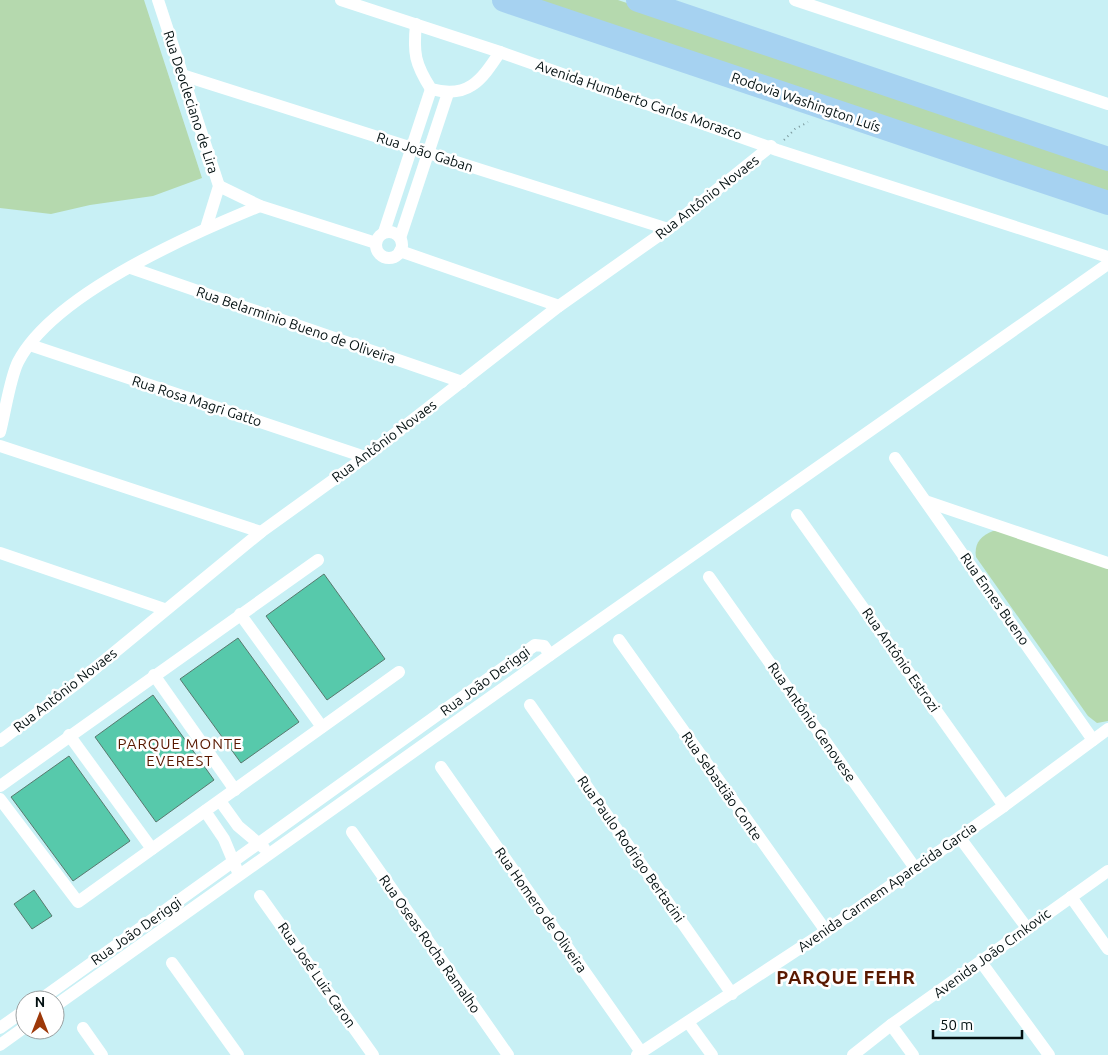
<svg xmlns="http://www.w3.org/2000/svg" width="1108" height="1055" viewBox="0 0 1108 1055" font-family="Ubuntu,sans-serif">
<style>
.green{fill:#b5d9ae}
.building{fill:#57c9ab;stroke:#58796e}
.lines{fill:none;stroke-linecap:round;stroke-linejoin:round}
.path{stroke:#7a979b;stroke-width:2;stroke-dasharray:1 4;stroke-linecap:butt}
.minor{stroke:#fff;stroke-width:12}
.motorway{stroke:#a6d2f1;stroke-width:24}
.labels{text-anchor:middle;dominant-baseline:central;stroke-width:5;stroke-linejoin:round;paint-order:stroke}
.street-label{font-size:14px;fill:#031011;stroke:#fff}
.neighbourhood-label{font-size:15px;letter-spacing:1px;fill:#591900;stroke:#fff}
.district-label{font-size:19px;font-weight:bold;letter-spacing:1px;fill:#591900;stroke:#fff}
</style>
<rect width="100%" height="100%" fill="#c8f0f5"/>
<g class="green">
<polygon points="0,0 144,0 202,178 153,196 90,205 51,214 0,208"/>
<polygon points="535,0 618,0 1108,165 1108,193"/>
<path d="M993,531H1000L1108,567V721L1097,723L1088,716L976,557C974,544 980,536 993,531Z"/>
</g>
<g class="building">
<polygon points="324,574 385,659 327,700 266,616"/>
<polygon points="238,638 299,722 241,763 180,679"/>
<polygon points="153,695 214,780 156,822 95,737"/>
<polygon points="69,756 130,841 73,881 11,797"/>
<polygon points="34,890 52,916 32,929 14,904"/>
</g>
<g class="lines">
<polyline class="path" points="784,140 795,129 808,122"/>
<g class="minor">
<polyline points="158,0 219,186 206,228"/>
<polyline points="341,0 500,52 777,150 1108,257"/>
<polyline points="795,0 1108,104"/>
<path d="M416,24C413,53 415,64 431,89C468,99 481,81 500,52"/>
<polyline points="182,75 668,229"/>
<polyline points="219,186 260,206 376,243"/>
<circle cx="389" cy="245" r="13"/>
<polyline points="384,232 431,89"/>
<polyline points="400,238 448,93"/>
<polyline points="400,251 559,306"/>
<polyline points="131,268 462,382"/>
<polyline points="30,345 365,457"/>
<path d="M0,432C5,413 10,378 18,362C53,294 191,234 260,206"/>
<polyline points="0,446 261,532"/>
<polyline points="895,458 1093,740"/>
<polyline points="928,502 1108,563"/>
<polyline points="797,515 1004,806"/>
<polyline points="0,553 164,609"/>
<polyline points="709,577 915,868"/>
<polyline points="240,614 322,727"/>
<polyline points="619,640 826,931"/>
<polyline points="550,655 1108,264"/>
<polyline points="154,675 235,790"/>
<polyline points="530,705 732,994"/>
<polyline points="69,735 152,849"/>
<polyline points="0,741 76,684 261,532 365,457 559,306 668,229 771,146"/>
<polyline points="441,767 641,1052"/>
<polyline points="0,786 318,560"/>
<polyline points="0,799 78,902 399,672"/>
<polyline points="220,801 238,826 264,848"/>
<polyline points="205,811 224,839 237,870"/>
<polyline points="352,832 508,1055"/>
<polyline points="960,838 1027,928"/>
<polyline points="260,896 373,1055"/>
<polyline points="1071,897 1108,949"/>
<polyline points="981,962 1049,1055"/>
<polyline points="172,963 238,1055"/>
<polyline points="40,1000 535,645 544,646 550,655 55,1006"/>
<polyline points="688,1022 712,1055"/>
<polyline points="891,1025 913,1055"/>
<polyline points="0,1028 25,1010"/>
<polyline points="83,1028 102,1055"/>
<polyline points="0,1045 25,1027"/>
<polyline points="637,1055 826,931 1004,806 1108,729"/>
<polyline points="853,1055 891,1025 1108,871"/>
</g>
<g class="motorway">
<polyline points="504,0 1108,203"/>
<polyline points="638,0 1108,159"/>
</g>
</g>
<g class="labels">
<g class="street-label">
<text transform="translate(639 100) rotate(19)">Avenida Humberto Carlos Morasco</text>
<text transform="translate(191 102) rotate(72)">Rua Deocleciano de Lira</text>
<text transform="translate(806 102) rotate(19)">Rodovia Washington Luís</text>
<text transform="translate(425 152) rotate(18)">Rua João Gaban</text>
<text transform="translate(707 197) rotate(-38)">Rua Antônio Novaes</text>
<text transform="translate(296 325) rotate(19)">Rua Belarminio Bueno de Oliveira</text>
<text transform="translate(197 401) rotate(18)">Rua Rosa Magri Gatto</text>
<text transform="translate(384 441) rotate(-37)">Rua Antônio Novaes</text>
<text transform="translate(995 599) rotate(55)">Rua Ennes Bueno</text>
<text transform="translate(901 660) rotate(55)">Rua Antônio Estrozi</text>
<text transform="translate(485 681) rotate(-36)">Rua João Deriggi</text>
<text transform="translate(65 690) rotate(-38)">Rua Antônio Novaes</text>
<text transform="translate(812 722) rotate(55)">Rua Antônio Genovese</text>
<text transform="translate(722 786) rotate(55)">Rua Sebastião Conte</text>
<text transform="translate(631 849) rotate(55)">Rua Paulo Rodrigo Bertacini</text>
<text transform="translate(887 887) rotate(-35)">Avenida Carmem Aparecida Garcia</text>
<text transform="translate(541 910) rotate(55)">Rua Homero de Oliveira</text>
<text transform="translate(136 931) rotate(-35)">Rua João Deriggi</text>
<text transform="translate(430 944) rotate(55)">Rua Oseas Rocha Ramalho</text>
<text transform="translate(992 953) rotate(-36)">Avenida João Crnkovic</text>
<text transform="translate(317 975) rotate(55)">Rua José Luiz Caron</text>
</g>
<g class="neighbourhood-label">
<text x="180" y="743">PARQUE MONTE<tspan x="180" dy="17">EVEREST</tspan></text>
</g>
<g class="district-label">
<text x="846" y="977">PARQUE FEHR</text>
</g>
</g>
<g transform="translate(40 1015)"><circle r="24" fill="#ffffff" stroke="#9a9fa0"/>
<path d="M0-4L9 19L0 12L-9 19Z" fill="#9d3809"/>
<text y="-8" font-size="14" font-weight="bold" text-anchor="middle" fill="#031011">N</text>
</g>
<path d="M933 1030v8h89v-8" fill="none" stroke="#031011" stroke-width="2.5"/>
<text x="940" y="1030" font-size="15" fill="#031011" stroke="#ffffff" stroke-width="4" paint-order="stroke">50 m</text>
</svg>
